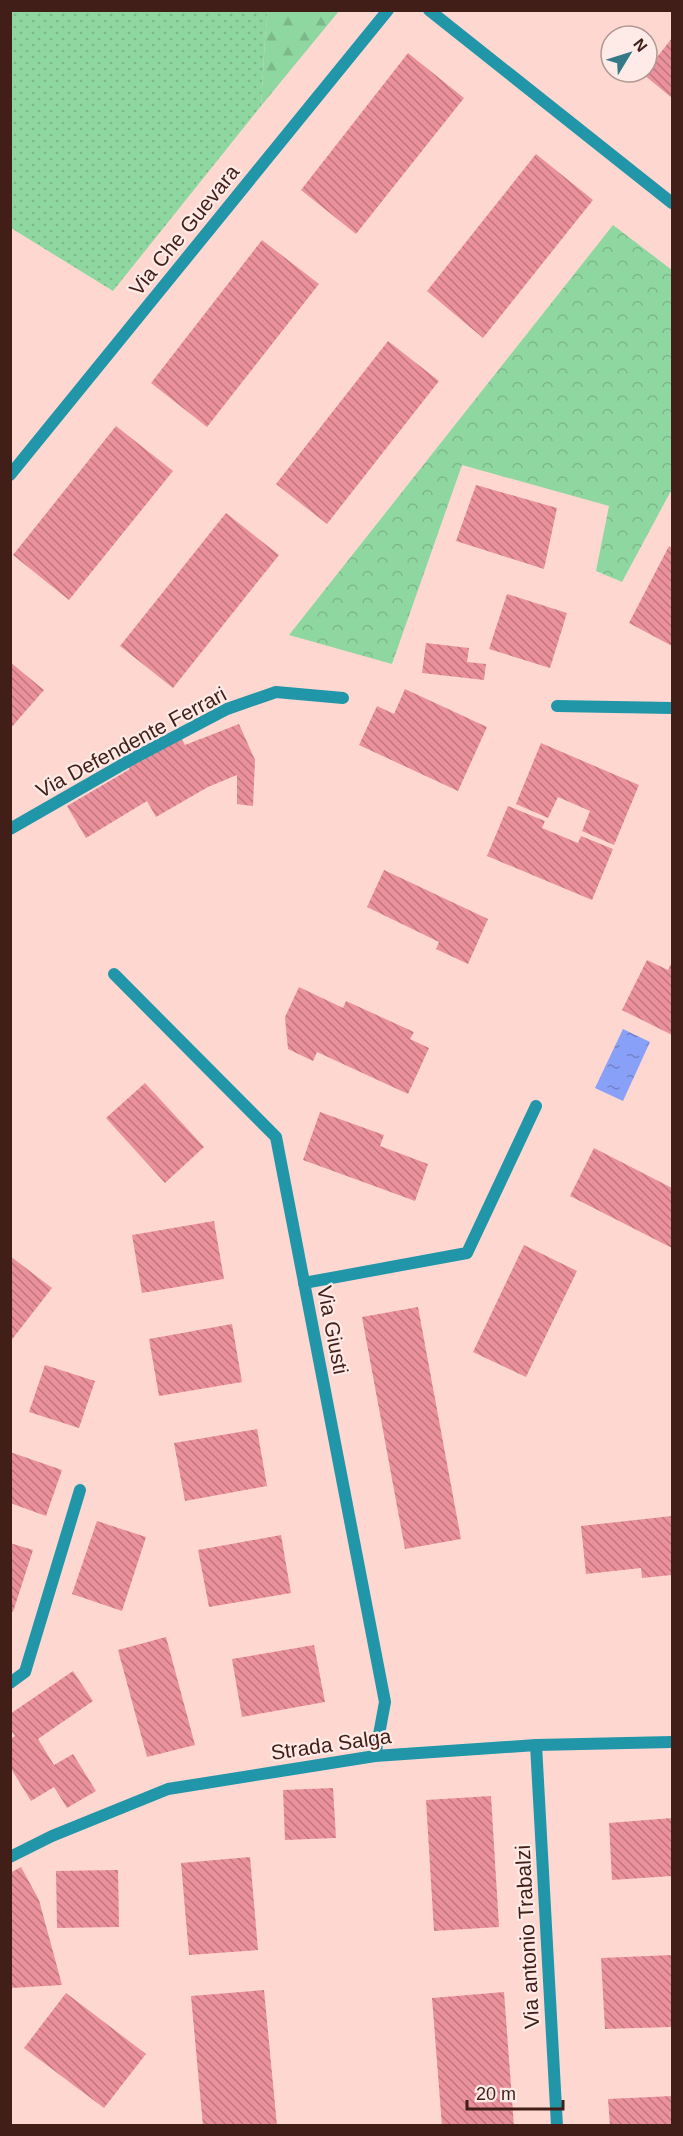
<svg xmlns="http://www.w3.org/2000/svg" width="683" height="2136" viewBox="0 0 683 2136" font-family="Arial,sans-serif">
<style>
.grass{fill:url(#grass-dots)}
.forest{fill:url(#forest-firs)}
.park{fill:url(#park-crowns)}
.water{fill:url(#water-ripples)}
.building{fill:url(#building-back-hatch)}
.lines{fill:none;stroke-linecap:round;stroke-linejoin:round}
.street{stroke:#2196a9;stroke-width:12}
.labels{text-anchor:middle;dominant-baseline:central;stroke-width:4.5;stroke-linejoin:round;paint-order:stroke}
.street-label{font-size:21px;fill:#411e18;stroke:#feeae6}
</style>
<defs>
<pattern id="grass-dots" width="8" height="8" patternUnits="userSpaceOnUse" patternTransform="scale(1.5)"><rect width="8" height="8" fill="#8fd7a1"/><path d="M2 2h.1M6 6h.1" fill="none" stroke="#7db88a" stroke-width="1.8" stroke-linecap="round"/></pattern>
<pattern id="forest-firs" width="22" height="20" patternUnits="userSpaceOnUse" patternTransform="scale(1.5)"><rect width="22" height="20" fill="#8fd7a1"/><path d="M5 1l3.5 6h-7zM16 11l3.5 6h-7z" fill="#7db88a"/></pattern>
<pattern id="park-crowns" width="20" height="18" patternUnits="userSpaceOnUse" patternTransform="scale(1.5)"><rect width="20" height="18" fill="#8fd7a1"/><path d="M2 6a3 3 0 1 1 6 0M12 15a3 3 0 1 1 6 0" fill="none" stroke="#7db88a"/></pattern>
<pattern id="water-ripples" width="26" height="14" patternUnits="userSpaceOnUse" patternTransform="scale(1.5)"><rect width="26" height="14" fill="#89a0f8"/><path d="M2 4q2-2 4 0t4 0M15 11q2-2 4 0t4 0" fill="none" stroke="#7282c8"/></pattern>
<pattern id="building-back-hatch" width="6" height="6" patternUnits="userSpaceOnUse" patternTransform="scale(1.5)"><rect width="6" height="6" fill="#eb919d"/><path d="M-1 5l2 2M0 0l6 6M5-1l2 2" fill="none" stroke="#c0767f"/></pattern>
</defs>
<rect width="100%" height="100%" fill="#fed8d0"/>
<polygon class="grass" points="10,11 268,11 265,39 261,106 113,291 11,228"/>
<polygon class="forest" points="268,11 339,11 261,106 265,39"/>
<polygon class="park" points="613,225 672,270 672,489 622,582 596,571 609,506 462,465 392,664 289,635"/>
<polygon class="water" points="623,1029 650,1042 623,1101 595,1088"/>
<g class="building">
<polygon points="672,38 672,98 643,74 647,72 647,70"/>
<polygon points="408,53 464,98 356,234 301,190"/>
<polygon points="536,154 593,200 483,338 427,291"/>
<polygon points="262,240 319,284 207,427 151,383"/>
<polygon points="388,341 439,381 327,524 276,484"/>
<polygon points="116,426 173,471 69,600 13,555"/>
<polygon points="476,485 557,508 544,569 456,541"/>
<polygon points="226,513 279,555 173,688 120,646"/>
<polygon points="669,546 672,548 672,646 629,623"/>
<polygon points="507,594 567,613 550,668 489,649"/>
<polygon points="426,643 469,648 467,662 486,664 484,680 422,673"/>
<polygon points="10,662 44,690 10,729"/>
<polygon points="405,689 487,727 458,791 359,745 377,706 394,714"/>
<polygon points="239,724 255,760 253,806 237,804 237,775 208,787 156,817 147,801 86,838 67,806 130,769 128,767 181,738 185,745"/>
<polygon points="541,743 639,785 614,845 582,831 590,811 558,797 548,818 516,804"/>
<polygon points="508,806 545,821 542,828 578,843 581,836 613,849 592,900 487,856"/>
<polygon points="384,870 488,919 468,964 436,949 439,942 367,907"/>
<polygon points="647,960 668,970 672,962 672,1035 622,1010"/>
<polygon points="299,987 343,1008 346,1001 414,1032 410,1039 429,1048 408,1094 317,1052 313,1061 288,1049 285,1017"/>
<polygon points="145,1083 204,1147 165,1183 106,1118"/>
<polygon points="320,1112 384,1135 380,1146 428,1164 415,1201 303,1160"/>
<polygon points="594,1148 672,1188 672,1248 570,1196"/>
<polygon points="214,1221 224,1279 142,1293 132,1235"/>
<polygon points="524,1245 577,1271 526,1377 473,1352"/>
<polygon points="10,1256 52,1288 10,1342"/>
<polygon points="418,1307 461,1539 405,1549 362,1317"/>
<polygon points="232,1324 242,1382 159,1396 149,1339"/>
<polygon points="45,1365 95,1381 79,1428 29,1412"/>
<polygon points="257,1429 267,1486 185,1501 174,1443"/>
<polygon points="10,1452 62,1470 46,1516 10,1503"/>
<polygon points="672,1516 672,1575 642,1578 641,1568 586,1574 581,1526"/>
<polygon points="97,1521 146,1537 122,1611 72,1594"/>
<polygon points="281,1535 291,1593 209,1607 198,1550"/>
<polygon points="10,1543 33,1550 13,1612 10,1611"/>
<polygon points="166,1637 195,1745 147,1757 118,1650"/>
<polygon points="314,1645 325,1702 242,1717 232,1659"/>
<polygon points="73,1671 93,1701 38,1739 54,1765 73,1754 96,1791 67,1808 54,1787 31,1801 10,1767 10,1739 15,1736 10,1729 10,1714"/>
<polygon points="333,1788 336,1838 285,1840 283,1790"/>
<polygon points="491,1796 499,1927 434,1931 426,1800"/>
<polygon points="672,1818 672,1876 612,1880 609,1823"/>
<polygon points="250,1857 258,1950 189,1955 181,1863"/>
<polygon points="21,1867 39,1900 62,1985 11,1988 10,1873"/>
<polygon points="118,1870 119,1927 57,1928 56,1871"/>
<polygon points="672,1955 672,2027 605,2029 601,1958"/>
<polygon points="264,1990 277,2126 203,2126 191,1996"/>
<polygon points="504,1992 514,2126 442,2126 432,1998"/>
<polygon points="66,1993 146,2054 104,2108 24,2048"/>
<polygon points="672,2096 672,2126 610,2126 608,2099"/>
</g>
<g class="lines">
<g class="street">
<polyline points="429,10 672,203"/>
<polyline points="10,475 388,10"/>
<polyline points="557,706 672,708"/>
<polyline points="10,829 132,759 227,709 276,692 343,698"/>
<polyline points="114,974 276,1137 385,1702 375,1756"/>
<polyline points="304,1283 467,1253 536,1106"/>
<polyline points="10,1683 25,1672 80,1490"/>
<polyline points="536,1745 557,2126"/>
<polyline points="10,1857 52,1836 168,1789 375,1756 536,1745 672,1742"/>
</g>
</g>
<g class="labels">
<g class="street-label">
<text transform="translate(184 230) rotate(-51)">Via Che Guevara</text>
<text transform="translate(131 742) rotate(-28)">Via Defendente Ferrari</text>
<text transform="translate(333 1330) rotate(79)">Via Giusti</text>
<text transform="translate(331 1744) rotate(-8)">Strada Salga</text>
<text transform="translate(527 1937) rotate(-93)">Via antonio Trabalzi</text>
</g>
</g>
<rect width="683" height="2136" fill="none" stroke="#411e18" stroke-width="24"/>
<g transform="translate(629 54) rotate(52)"><circle r="28" fill="#feeae6" stroke="#b29894" stroke-width="1.5"/>
<path d="M0-4.5L10 22L0 15L-10 22Z" fill="#337986"/>
<text y="-9" font-size="16" font-weight="bold" text-anchor="middle" fill="#411e18">N</text>
</g>
<path d="M467 2100v9h96v-9" fill="none" stroke="#411e18" stroke-width="3"/>
<text x="476" y="2100" font-size="18" fill="#411e18" stroke="#feeae6" stroke-width="4.5" paint-order="stroke">20 m</text>
</svg>
